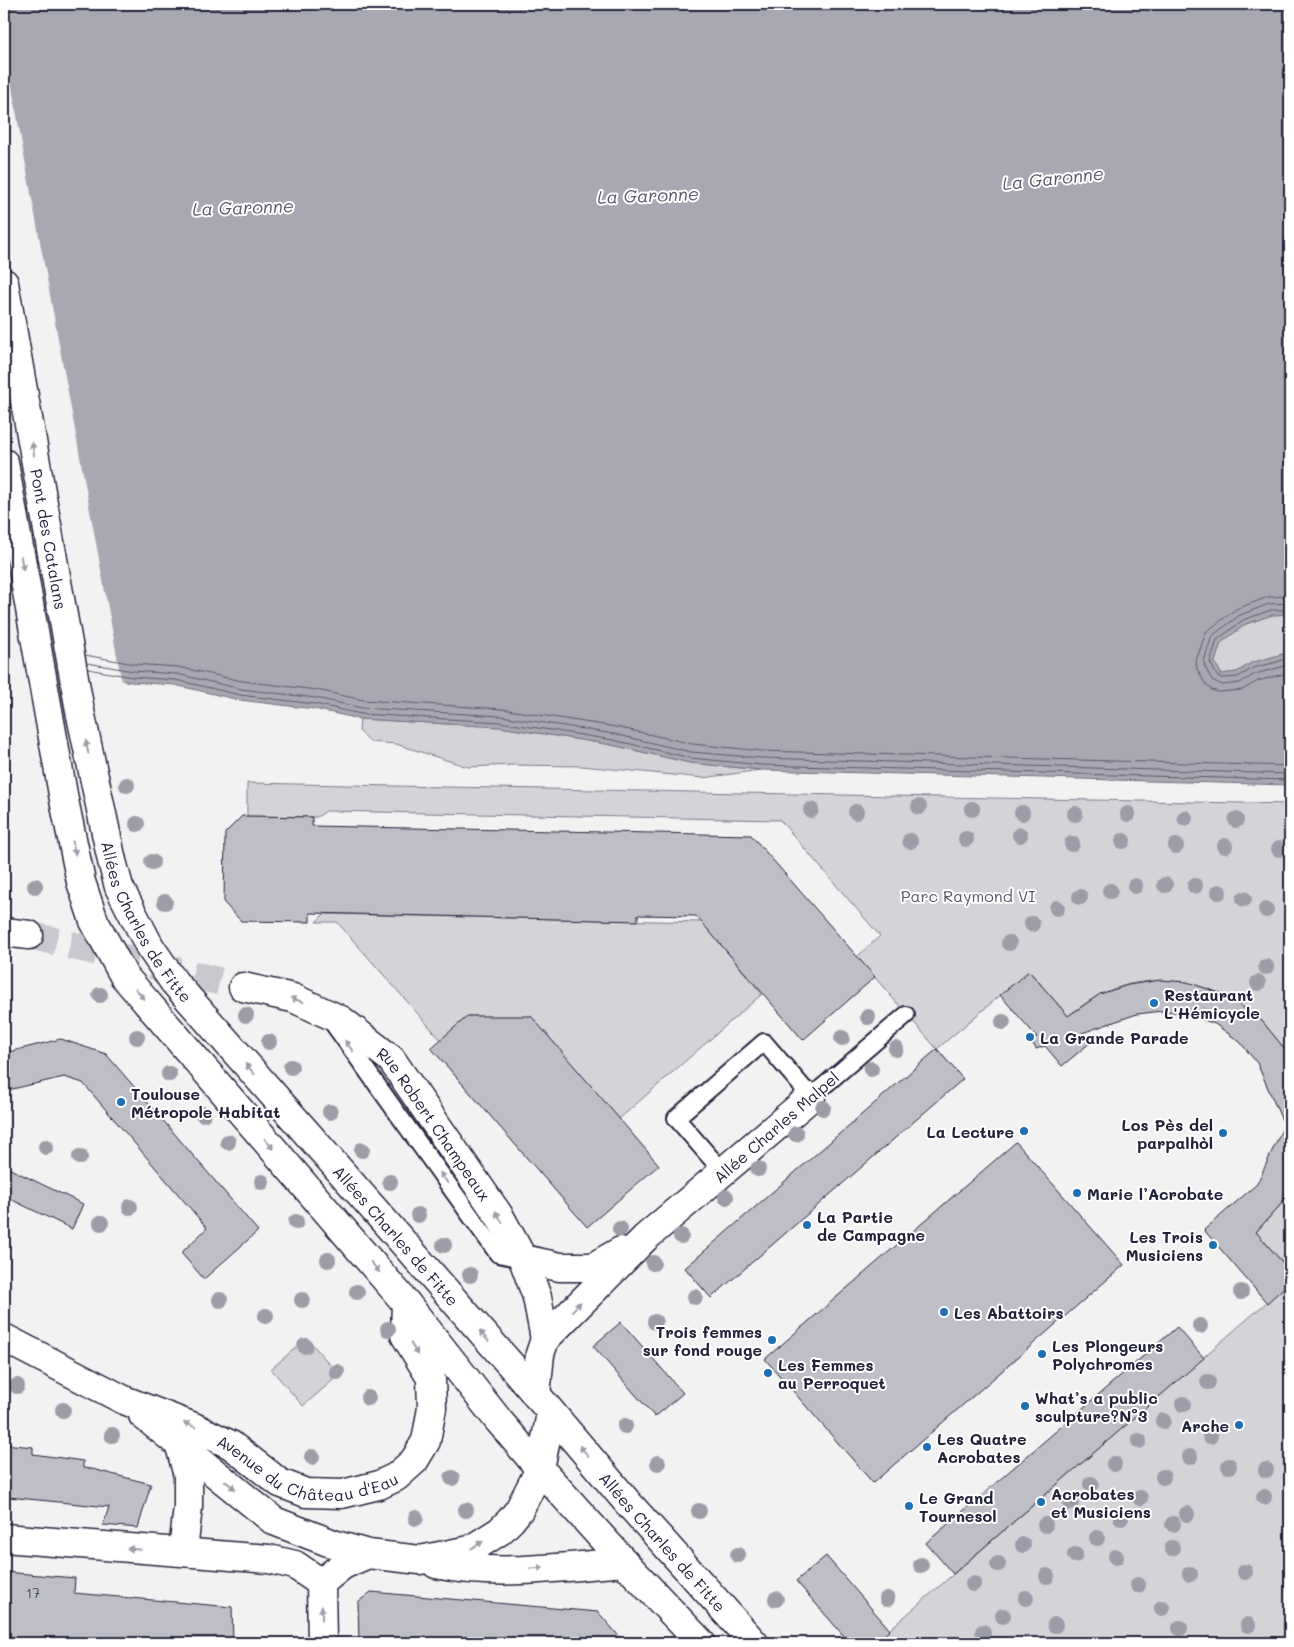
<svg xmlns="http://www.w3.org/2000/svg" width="1294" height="1647" viewBox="0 0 1294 1647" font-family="Mali,sans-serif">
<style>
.green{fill:#d3d3d8;stroke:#7a7a8a}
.water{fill:#a8a8b2;stroke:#727282}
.pier{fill:#f2f2f3}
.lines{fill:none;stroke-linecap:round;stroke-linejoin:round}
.shore{stroke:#58586b;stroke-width:1}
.building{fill:#bebec6;stroke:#22223b}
.street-tunnel{stroke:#c8c8ce;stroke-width:28;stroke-dasharray:28 14;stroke-linecap:butt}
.lane-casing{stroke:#22223b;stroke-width:20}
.street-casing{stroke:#22223b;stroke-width:31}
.secondary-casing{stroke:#22223b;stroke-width:31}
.primary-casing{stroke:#22223b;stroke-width:31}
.lane{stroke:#fff;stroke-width:16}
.street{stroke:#fff;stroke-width:28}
.secondary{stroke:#fff;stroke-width:28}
.primary{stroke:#fff;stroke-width:28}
.tree{fill:#9d9da8}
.oneway{fill:#9c9ca7}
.poi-dot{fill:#1f6fb2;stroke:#fff;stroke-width:2}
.labels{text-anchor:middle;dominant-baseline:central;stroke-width:4;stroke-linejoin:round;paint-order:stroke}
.number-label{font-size:14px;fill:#49495e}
.street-label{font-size:16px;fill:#22223b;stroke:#fff}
.park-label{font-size:16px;fill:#57576a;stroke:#fff}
.poi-label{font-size:16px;font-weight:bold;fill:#22223b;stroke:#fff;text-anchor:start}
.water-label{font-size:18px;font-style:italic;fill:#58586b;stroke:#fff}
</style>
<rect width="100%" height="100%" fill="#f2f2f3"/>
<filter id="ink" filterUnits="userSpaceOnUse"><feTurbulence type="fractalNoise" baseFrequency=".02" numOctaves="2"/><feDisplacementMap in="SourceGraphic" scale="10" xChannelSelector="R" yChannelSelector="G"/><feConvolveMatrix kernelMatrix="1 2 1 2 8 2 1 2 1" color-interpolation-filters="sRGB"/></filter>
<g filter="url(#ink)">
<g class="green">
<polygon points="1290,614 1290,652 1251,663 1237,672 1221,674 1215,662 1220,643 1246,624 1272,615"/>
<polygon points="360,719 500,727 612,745 690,763 761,770 703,778 582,766 512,765 468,767 396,744 371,742 359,731"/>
<path d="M247,783L1290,804V1063C1260,993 1168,960 1100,995C1089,1000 1078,1009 1068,1016L1029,971L937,1049L857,957L880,936L780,820L326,811L317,817L247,816Z"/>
<polygon points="324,914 702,922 762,994 619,1119 520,1017 468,1016 441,1040 337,922 316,922"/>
<polygon points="1290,1184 1290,1271 1256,1232 1282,1203"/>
<polygon points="1290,1282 1290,1643 874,1643"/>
<polygon points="307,1338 339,1375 303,1406 271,1369"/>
</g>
<polygon class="water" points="4,4 1290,4 1290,614 1272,615 1246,624 1221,643 1215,662 1221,674 1237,672 1251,663 1290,652 1290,785 761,770 690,763 612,745 500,727 360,719 314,709 239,700 175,685 131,682 4,660"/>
<polygon class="pier" points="4,42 23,150 122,683 4,662"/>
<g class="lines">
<g class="shore">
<polyline points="1290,596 1268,597 1236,609 1206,632 1196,661 1197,669 1206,685 1212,690 1219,692 1242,690 1258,681 1290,672"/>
<polyline points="1290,603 1269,604 1240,615 1212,636 1204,661 1205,667 1212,680 1222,685 1240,683 1255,674 1278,668 1290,664"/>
<polyline points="1290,610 1271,610 1243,620 1217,640 1210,662 1217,676 1222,678 1238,677 1253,668 1277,662 1290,657"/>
<polyline points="85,655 134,664 178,667 242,681 317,690 363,700 502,709 616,727 693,744 762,751 1290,766"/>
<polyline points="87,663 133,671 177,674 241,689 316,698 362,708 501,716 614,734 691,752 762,758 1290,774"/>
<polyline points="88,669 132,677 176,680 240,695 315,704 361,714 500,722 613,740 691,758 761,765 1290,780"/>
</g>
</g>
<g class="building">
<polygon points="242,816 312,817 312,826 751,835 875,977 803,1040 696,916 638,915 638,921 310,913 310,922 241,921 224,903 225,833"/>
<polygon points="1029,971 1068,1016 1100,994 1128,985 1160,980 1187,982 1226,995 1262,1021 1284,1048 1290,1063 1290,1184 1282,1203 1256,1232 1290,1271 1290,1282 1267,1303 1204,1230 1257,1184 1284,1125 1257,1063 1240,1042 1215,1024 1184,1013 1162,1011 1137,1014 1082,1033 1091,1042 1062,1066 1045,1046 1036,1049 1031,1040 1037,1037 1000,995"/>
<polygon points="468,1016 531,1016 659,1165 587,1227 431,1048"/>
<polygon points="61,1039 106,1054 258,1231 204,1279 181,1253 207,1228 83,1083 64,1077 4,1091 4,1053"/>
<polygon points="937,1049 963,1079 711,1298 685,1268"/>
<polygon points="1016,1142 1124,1265 873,1483 765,1359"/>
<polygon points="4,1166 83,1204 72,1229 4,1196"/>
<polygon points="621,1322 683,1393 655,1417 593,1346"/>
<polygon points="1177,1327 1204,1358 953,1574 926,1543"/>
<polygon points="4,1444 33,1447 33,1454 83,1461 83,1468 92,1469 151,1484 138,1528 103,1525 109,1507 8,1497 8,1489 4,1489"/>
<polygon points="826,1556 890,1630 875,1643 850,1643 796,1581"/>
<polygon points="4,1572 75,1578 74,1593 232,1607 233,1643 39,1643 7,1640 8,1628 4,1627"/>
<polygon points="371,1592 598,1612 625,1643 359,1643 358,1602"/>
</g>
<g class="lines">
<polyline class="street-tunnel" points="29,935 243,987"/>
<g class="lane-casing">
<g id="lane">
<polyline points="332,1022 498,1254 523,1259"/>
<polyline points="723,1172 676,1118 764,1042 811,1097 906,1015"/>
</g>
</g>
<g class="street-casing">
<g id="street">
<polyline points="4,932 29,935"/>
<path id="s1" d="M243,987L293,998L341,1020L391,1059L500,1217L523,1259L537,1297L545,1339"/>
<polyline points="523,1259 560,1267 593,1267 621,1251"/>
<polyline points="536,1395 540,1354 545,1339 645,1238 811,1097"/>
<polyline points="180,1446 188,1476 188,1507 183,1551"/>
<polyline points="4,1538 269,1559 295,1565 321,1583"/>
<polyline points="322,1643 321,1583 343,1565 368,1554"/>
</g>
</g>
<g class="secondary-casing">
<g id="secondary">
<path id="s2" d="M4,1338L124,1400L194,1427L231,1445L280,1483L306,1493L342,1494L379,1485L396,1477L414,1461L426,1441L432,1408L431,1378L405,1335L406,1303"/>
<polyline points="143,1415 274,1521 336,1545 368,1554 420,1560 470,1550 500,1531 511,1520 519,1510 540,1469 551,1413"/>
<path d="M436,1564C497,1577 562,1567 624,1562"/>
</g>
</g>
<g class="primary-casing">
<g id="primary">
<path id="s3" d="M4,283L80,711L112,861L119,887L150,947L174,982L517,1372L628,1503L754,1643"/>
<polyline points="4,463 64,800 81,882 94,921 124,976 406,1303 499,1421 540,1469 624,1562 701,1643"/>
</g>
</g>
<use href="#lane" class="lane"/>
<use href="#street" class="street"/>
<use href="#secondary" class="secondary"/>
<use href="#primary" class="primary"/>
</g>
<g class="tree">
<circle cx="127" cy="785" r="8"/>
<circle cx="919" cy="807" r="8"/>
<circle cx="972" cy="809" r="8"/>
<circle cx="811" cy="810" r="8"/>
<circle cx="856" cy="812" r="8"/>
<circle cx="1022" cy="813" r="8"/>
<circle cx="1075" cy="814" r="8"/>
<circle cx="1128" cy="814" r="8"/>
<circle cx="1185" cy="818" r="8"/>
<circle cx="1236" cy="820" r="8"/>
<circle cx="137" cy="824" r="8"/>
<circle cx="1020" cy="835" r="8"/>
<circle cx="966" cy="839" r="8"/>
<circle cx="910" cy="841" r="8"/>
<circle cx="1123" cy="841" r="8"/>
<circle cx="1072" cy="844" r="8"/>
<circle cx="1176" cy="846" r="8"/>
<circle cx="1225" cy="846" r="8"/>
<circle cx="1279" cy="849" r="8"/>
<circle cx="152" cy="862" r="8"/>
<circle cx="1165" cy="885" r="8"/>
<circle cx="35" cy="886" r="8"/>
<circle cx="1135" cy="886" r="8"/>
<circle cx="1195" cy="886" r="8"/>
<circle cx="1110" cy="891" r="8"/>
<circle cx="1219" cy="892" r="8"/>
<circle cx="1080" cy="897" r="8"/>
<circle cx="1244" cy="899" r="8"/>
<circle cx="165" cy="902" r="8"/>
<circle cx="1057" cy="908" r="8"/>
<circle cx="1266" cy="910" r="8"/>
<circle cx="1032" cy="924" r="8"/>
<circle cx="1009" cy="943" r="8"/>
<circle cx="1266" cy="967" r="8"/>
<circle cx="1258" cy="983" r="8"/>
<circle cx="100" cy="995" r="8"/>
<circle cx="246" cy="1015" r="8"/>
<circle cx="868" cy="1017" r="8"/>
<circle cx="1003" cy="1022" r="8"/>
<circle cx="137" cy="1037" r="8"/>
<circle cx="842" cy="1038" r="8"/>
<circle cx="269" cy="1042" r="8"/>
<circle cx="896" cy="1049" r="8"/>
<circle cx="291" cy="1067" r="8"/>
<circle cx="871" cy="1069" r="8"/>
<circle cx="169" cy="1074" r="8"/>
<circle cx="823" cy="1108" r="8"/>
<circle cx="330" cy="1112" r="8"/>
<circle cx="203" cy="1114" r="8"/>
<circle cx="796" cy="1134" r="8"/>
<circle cx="228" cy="1142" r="8"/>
<circle cx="46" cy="1147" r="8"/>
<circle cx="362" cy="1150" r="8"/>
<circle cx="80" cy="1157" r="8"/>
<circle cx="758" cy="1169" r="8"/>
<circle cx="262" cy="1182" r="8"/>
<circle cx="390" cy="1182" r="8"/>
<circle cx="726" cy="1197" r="8"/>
<circle cx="130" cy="1207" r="8"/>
<circle cx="418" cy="1215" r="8"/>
<circle cx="296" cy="1222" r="8"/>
<circle cx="101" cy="1223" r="8"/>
<circle cx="620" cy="1229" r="8"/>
<circle cx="681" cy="1236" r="8"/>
<circle cx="444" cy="1245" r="8"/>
<circle cx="328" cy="1260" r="8"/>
<circle cx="653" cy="1263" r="8"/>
<circle cx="470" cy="1275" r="8"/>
<circle cx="357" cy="1292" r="8"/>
<circle cx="1241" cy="1292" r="8"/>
<circle cx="695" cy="1297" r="8"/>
<circle cx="220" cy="1300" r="8"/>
<circle cx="302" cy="1300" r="8"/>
<circle cx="266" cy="1316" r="8"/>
<circle cx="655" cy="1322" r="8"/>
<circle cx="1200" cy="1326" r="8"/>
<circle cx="388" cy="1329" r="8"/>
<circle cx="305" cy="1346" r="8"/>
<circle cx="337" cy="1372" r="8"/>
<circle cx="1208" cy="1382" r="8"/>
<circle cx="17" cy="1386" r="8"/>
<circle cx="368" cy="1398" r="8"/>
<circle cx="1183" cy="1404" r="8"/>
<circle cx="63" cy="1410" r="8"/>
<circle cx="1163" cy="1421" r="8"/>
<circle cx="625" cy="1426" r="8"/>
<circle cx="112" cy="1435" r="8"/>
<circle cx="1210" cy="1436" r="8"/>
<circle cx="1139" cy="1441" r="8"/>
<circle cx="312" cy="1457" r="8"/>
<circle cx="1190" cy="1457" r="8"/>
<circle cx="658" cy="1463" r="8"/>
<circle cx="1114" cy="1464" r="8"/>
<circle cx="1229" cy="1466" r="8"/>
<circle cx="1266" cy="1470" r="8"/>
<circle cx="1163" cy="1477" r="8"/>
<circle cx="452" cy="1478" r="8"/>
<circle cx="1091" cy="1484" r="8"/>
<circle cx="1264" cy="1497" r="8"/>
<circle cx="1140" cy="1498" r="8"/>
<circle cx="1071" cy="1503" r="8"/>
<circle cx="466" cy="1510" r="8"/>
<circle cx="699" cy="1511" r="8"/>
<circle cx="1187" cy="1514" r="8"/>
<circle cx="416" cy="1518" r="8"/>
<circle cx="1121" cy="1518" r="8"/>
<circle cx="1173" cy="1524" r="8"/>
<circle cx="1045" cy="1525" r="8"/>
<circle cx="1097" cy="1538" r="8"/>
<circle cx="1023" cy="1545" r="8"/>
<circle cx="1172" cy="1548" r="8"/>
<circle cx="738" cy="1555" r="8"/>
<circle cx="1075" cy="1555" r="8"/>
<circle cx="1116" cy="1557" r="8"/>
<circle cx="998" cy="1564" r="8"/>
<circle cx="921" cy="1565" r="8"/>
<circle cx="1245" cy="1572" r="8"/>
<circle cx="1190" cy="1574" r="8"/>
<circle cx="1047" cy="1576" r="8"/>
<circle cx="973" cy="1584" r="8"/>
<circle cx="1138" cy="1585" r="8"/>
<circle cx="1026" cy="1598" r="8"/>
<circle cx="776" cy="1599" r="8"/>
<circle cx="887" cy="1599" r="8"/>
<circle cx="1162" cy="1608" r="8"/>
<circle cx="1003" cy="1616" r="8"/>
<circle cx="1055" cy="1625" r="8"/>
<circle cx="1248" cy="1625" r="8"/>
<circle cx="1180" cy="1628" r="8"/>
<circle cx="983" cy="1632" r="8"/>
</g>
<defs><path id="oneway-solid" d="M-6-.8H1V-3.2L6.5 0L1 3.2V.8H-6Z" transform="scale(1.25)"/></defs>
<g class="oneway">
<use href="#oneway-solid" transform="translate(33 449) rotate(-100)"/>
<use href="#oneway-solid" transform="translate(22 563) rotate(80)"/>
<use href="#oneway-solid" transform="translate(87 747) rotate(-102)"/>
<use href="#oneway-solid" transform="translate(74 848) rotate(78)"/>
<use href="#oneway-solid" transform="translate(140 994) rotate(49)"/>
<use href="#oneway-solid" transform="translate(297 1000) rotate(-159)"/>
<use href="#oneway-solid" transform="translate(349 1046) rotate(-126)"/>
<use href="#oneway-solid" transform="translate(250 1069) rotate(-131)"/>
<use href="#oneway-solid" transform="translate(269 1144) rotate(49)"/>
<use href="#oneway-solid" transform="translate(444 1178) rotate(-126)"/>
<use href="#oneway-solid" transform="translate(499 1217) rotate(-122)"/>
<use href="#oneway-solid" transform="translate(375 1267) rotate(49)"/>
<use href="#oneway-solid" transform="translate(576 1307) rotate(-45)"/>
<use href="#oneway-solid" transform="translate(484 1336) rotate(-131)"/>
<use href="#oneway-solid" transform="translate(414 1349) rotate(59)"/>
<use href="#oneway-solid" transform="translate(190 1425) rotate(-158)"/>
<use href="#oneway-solid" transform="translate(584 1451) rotate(-131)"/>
<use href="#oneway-solid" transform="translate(230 1485) rotate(38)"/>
<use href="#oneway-solid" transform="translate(477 1545) rotate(-31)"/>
<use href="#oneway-solid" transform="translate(134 1549) rotate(-175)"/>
<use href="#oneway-solid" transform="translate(537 1568) rotate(-3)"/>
<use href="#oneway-solid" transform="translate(322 1613) rotate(-91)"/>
</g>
</g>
<g class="poi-dot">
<circle cx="1154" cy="1003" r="5"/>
<circle cx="1030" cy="1037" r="5"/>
<circle cx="121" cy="1102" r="5"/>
<circle cx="1024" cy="1131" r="5"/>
<circle cx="1223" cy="1133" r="5"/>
<circle cx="1077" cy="1193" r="5"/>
<circle cx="807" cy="1225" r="5"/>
<circle cx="1213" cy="1245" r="5"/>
<circle cx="944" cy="1312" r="5"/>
<circle cx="772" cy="1340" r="5"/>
<circle cx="1042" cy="1354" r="5"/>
<circle cx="768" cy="1373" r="5"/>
<circle cx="1025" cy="1406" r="5"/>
<circle cx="1239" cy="1425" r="5"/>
<circle cx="927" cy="1447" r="5"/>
<circle cx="1041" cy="1502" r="5"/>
<circle cx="909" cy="1506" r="5"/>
</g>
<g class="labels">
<g class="number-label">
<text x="33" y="1592">17</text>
</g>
<g class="street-label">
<text stroke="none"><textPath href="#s3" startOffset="260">Pont des Catalans</textPath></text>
<text stroke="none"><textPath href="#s3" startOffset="658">Allées Charles de Fitte</textPath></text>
<text stroke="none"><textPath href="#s1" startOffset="245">Rue Robert Champeaux</textPath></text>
<text transform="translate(776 1127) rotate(-41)">Allée Charles Malpel</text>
<text stroke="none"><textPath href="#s3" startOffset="1062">Allées Charles de Fitte</textPath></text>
<text stroke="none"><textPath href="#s2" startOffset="336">Avenue du Château d'Eau</textPath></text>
<text stroke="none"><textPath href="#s3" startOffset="1468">Allées Charles de Fitte</textPath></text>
</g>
<g class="park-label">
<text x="968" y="895">Parc Raymond VI</text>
</g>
<g class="poi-label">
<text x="1164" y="994">Restaurant<tspan x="1164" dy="18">L'Hémicycle</tspan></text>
<text x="1040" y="1037">La Grande Parade</text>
<text x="131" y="1093">Toulouse<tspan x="131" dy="18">Métropole Habitat</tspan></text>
<text x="1213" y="1124" text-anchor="end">Los Pès del<tspan x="1213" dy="18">parpalhòl</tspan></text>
<text x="1014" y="1131" text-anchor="end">La Lecture</text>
<text x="1087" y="1193">Marie l’Acrobate</text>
<text x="817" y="1216">La Partie<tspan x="817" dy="18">de Campagne</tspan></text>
<text x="1203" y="1236" text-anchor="end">Les Trois<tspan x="1203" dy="18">Musiciens</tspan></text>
<text x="954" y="1312">Les Abattoirs</text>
<text x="762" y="1331" text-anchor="end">Trois femmes<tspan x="762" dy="18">sur fond rouge</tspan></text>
<text x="1052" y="1345">Les Plongeurs<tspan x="1052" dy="18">Polychromes</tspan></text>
<text x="778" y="1364">Les Femmes<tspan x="778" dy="18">au Perroquet</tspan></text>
<text x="1035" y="1397">What’s a public<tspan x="1035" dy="18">sculpture?N°3</tspan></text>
<text x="1229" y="1425" text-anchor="end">Arche</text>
<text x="937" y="1438">Les Quatre<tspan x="937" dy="18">Acrobates</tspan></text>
<text x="1051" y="1493">Acrobates<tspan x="1051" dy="18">et Musiciens</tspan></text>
<text x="919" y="1497">Le Grand<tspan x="919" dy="18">Tournesol</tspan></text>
</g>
<g class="water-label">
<text transform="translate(1053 178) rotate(-6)">La Garonne</text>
<text transform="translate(648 195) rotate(-2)">La Garonne</text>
<text transform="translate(243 207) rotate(-2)">La Garonne</text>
</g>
</g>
<rect width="1294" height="1647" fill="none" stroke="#fff" stroke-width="20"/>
<rect x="10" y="10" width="1274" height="1627" fill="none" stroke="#22223b" stroke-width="2" filter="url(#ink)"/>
</svg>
